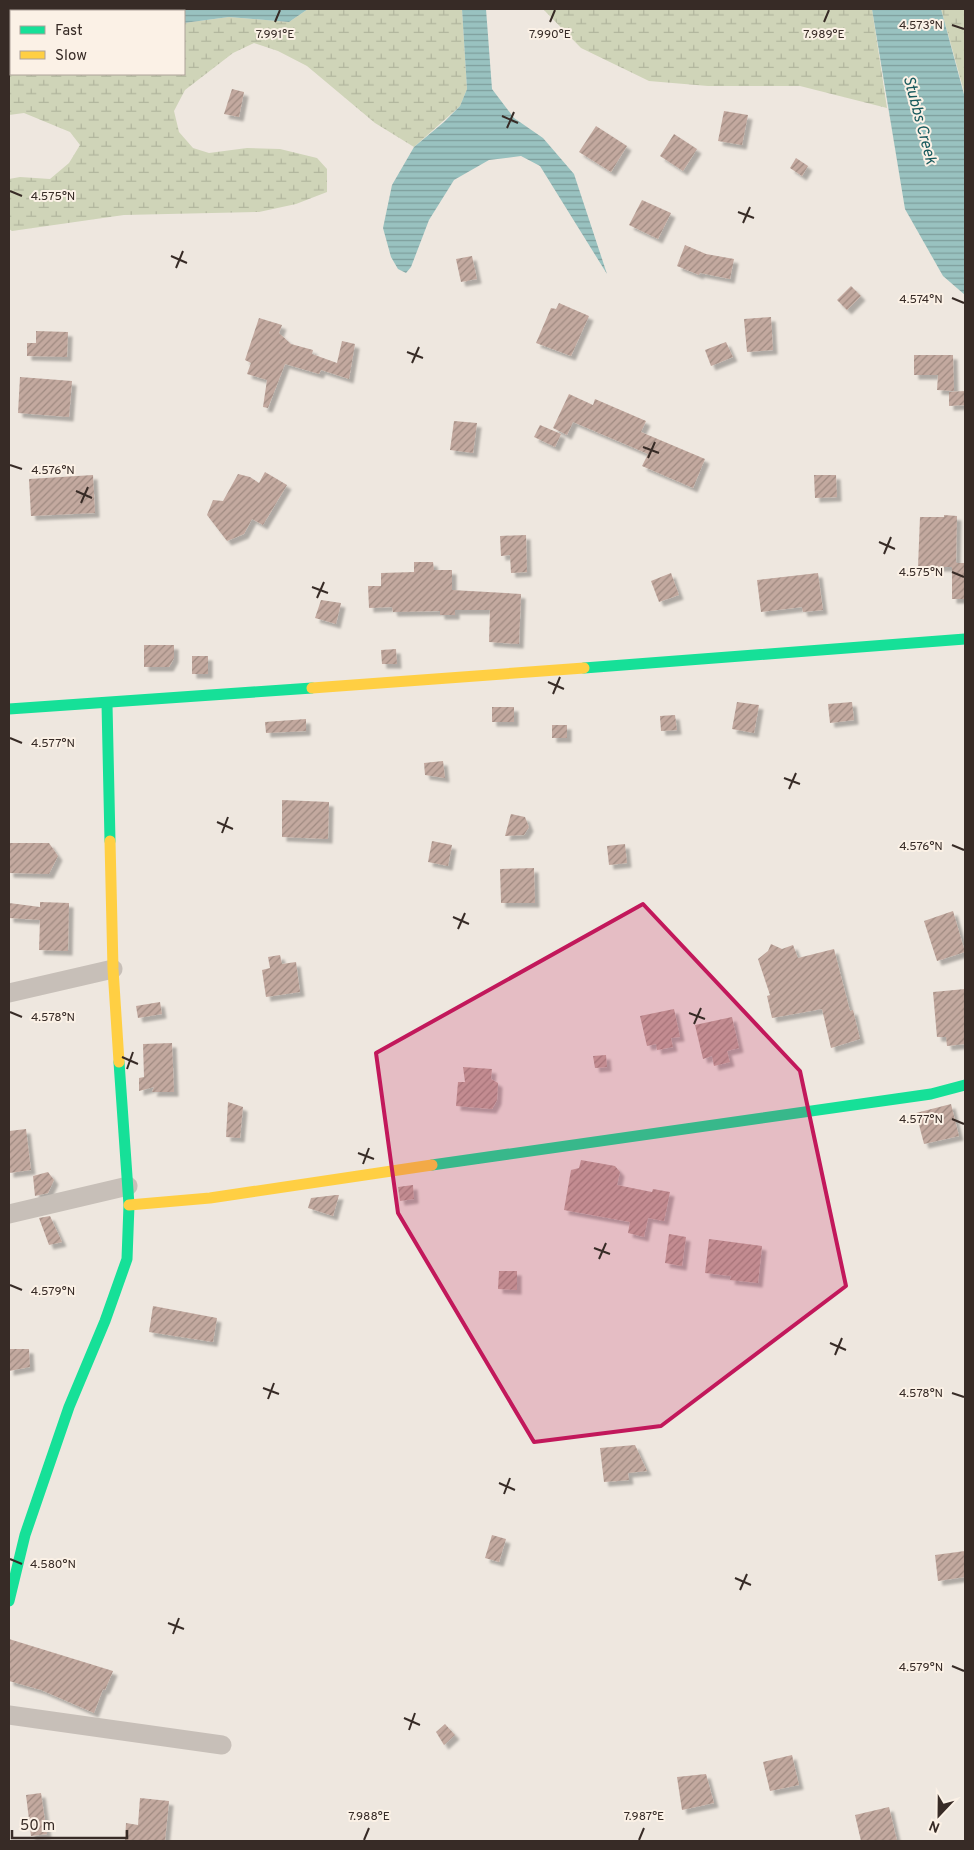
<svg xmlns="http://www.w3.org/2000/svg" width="974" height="1850" viewBox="0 0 974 1850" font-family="Overpass,sans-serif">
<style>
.wetland{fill:url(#wetland-marsh)}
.water{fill:url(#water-rules)}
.building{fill:url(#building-hatch);filter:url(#shadow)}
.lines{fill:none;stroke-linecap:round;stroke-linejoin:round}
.street{stroke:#c7bfb8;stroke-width:19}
.fast{stroke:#16e098;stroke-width:11}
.slow{stroke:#ffcf43;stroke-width:11}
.marked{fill:#c2185b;fill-opacity:0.2;stroke:#c2185b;stroke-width:4;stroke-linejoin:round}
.ticks{fill:none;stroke:#372b26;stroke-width:2}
.labels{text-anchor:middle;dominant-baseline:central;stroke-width:4;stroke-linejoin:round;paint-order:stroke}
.water-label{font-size:16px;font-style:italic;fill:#185a5d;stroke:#fbf1e6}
.ticks-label{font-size:12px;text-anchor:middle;fill:#372b26;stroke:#fbf1e6;stroke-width:4;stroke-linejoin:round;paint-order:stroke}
</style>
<defs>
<pattern id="wetland-marsh" width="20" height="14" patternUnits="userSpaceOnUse" patternTransform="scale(1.25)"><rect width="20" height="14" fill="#cfd4b8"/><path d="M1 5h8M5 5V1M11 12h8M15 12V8" fill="none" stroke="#b2b69e"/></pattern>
<pattern id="water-rules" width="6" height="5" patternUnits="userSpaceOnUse" patternTransform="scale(1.25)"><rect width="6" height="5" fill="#99c2c0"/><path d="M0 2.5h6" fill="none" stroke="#7e9e9c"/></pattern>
<pattern id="building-hatch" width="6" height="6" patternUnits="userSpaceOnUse" patternTransform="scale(1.25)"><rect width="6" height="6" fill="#c3a99f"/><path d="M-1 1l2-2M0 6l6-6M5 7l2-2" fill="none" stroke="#9f8a81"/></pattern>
<filter id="shadow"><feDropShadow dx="4.5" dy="4.5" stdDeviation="1" flood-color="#0004"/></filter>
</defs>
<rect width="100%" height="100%" fill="#eee7df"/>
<g class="wetland">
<polygon points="308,9 462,9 467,89 460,106 414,147 375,123 307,66 278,51 254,43 233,53 185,90 174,111 179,132 193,148 209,153 247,148 280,149 317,158 327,169 327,192 296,204 259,212 124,215 12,231 9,229 9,179 20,177 50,179 69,163 80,145 70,132 24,113 9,115 9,46 11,44 11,74 184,74 184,23 229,17 289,22"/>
<polygon points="543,9 872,9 887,108 800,86 708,86 649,81 581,48"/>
<polygon points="941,9 965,9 965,98 963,88"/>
</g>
<g class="water">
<polygon points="99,9 308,9 289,22 229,17 184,23 184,11 105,11"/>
<polygon points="462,9 486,9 492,89 514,118 543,138 574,174 607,274 540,166 521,156 489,160 454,180 429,220 411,267 406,273 398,269 391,257 383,228 392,185 414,147 444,122 460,106 467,89"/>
<polygon points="872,9 941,9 965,98 965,295 943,276 905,209"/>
</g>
<g class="building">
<polygon points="232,89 244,92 239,117 224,114"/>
<polygon points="724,111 748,115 742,145 718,141"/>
<polygon points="596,126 627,146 611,172 579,152"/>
<polygon points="674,134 697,149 683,171 660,156"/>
<polygon points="796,158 808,166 802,176 790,168"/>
<polygon points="642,200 671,213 658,239 629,225"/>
<polygon points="685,245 706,254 734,259 730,279 700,273 699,275 677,266"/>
<polygon points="472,256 477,279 461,282 456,259"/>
<polygon points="851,286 861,296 847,310 837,300"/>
<polygon points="559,303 589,316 571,356 536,343 551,308 556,309"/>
<polygon points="771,317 773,350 747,352 744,319"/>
<polygon points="259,318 282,325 279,333 291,344 313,350 312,354 337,363 342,341 355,344 349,379 321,370 319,374 285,364 268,408 263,407 267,380 247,374 251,363 245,360"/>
<polygon points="36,331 68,332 67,357 27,356 27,343 36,343"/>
<polygon points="726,342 733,357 711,366 705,350"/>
<polygon points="914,355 953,355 954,391 937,390 938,375 914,375"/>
<polygon points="20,377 72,381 69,417 18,413"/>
<polygon points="965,391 965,405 949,406 949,392"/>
<polygon points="569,394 593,405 595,399 646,421 641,432 705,459 693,488 642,466 648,454 573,422 567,435 553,428"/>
<polygon points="454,421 477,423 473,453 450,450"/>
<polygon points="540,425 561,434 555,447 534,437"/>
<polygon points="265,472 287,485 263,525 252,519 244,534 227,541 207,515 213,500 223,501 238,474 250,477 259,483"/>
<polygon points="93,475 95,513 31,516 29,479"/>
<polygon points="814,475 836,475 837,497 815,498"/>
<polygon points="944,515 957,516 956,563 965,563 965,599 952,599 952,567 918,567 920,517 944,517"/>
<polygon points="526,535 527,572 511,573 510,555 501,556 500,536"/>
<polygon points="414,562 433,562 434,570 452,570 452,590 521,594 519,644 489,642 490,610 455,610 455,615 440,615 440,611 393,612 392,607 369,608 368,586 381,586 381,573 414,572"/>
<polygon points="671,573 679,595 659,602 651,581"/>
<polygon points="818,573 823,610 803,612 802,607 761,612 757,580"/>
<polygon points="321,600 341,603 336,624 315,618"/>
<polygon points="144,645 174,645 174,658 169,667 144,667"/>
<polygon points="396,649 397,664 382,664 381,650"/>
<rect x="192" y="656" width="16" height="18"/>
<polygon points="737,702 759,705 754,733 732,729"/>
<polygon points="852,702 854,720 830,723 828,704"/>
<rect x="492" y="707" width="22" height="15"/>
<polygon points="675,715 677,730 661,731 660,716"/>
<polygon points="306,719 306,731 266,733 265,722"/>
<rect x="552" y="725" width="15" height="13"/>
<polygon points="443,761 445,778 425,775 424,763"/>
<polygon points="282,800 329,802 328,839 282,837"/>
<polygon points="511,814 525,817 529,827 524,835 505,836"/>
<polygon points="432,841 452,845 448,866 428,862"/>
<polygon points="9,843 49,843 58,856 49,874 9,873"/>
<polygon points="625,844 627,863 609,865 607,846"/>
<polygon points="534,868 535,903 501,903 500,869"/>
<polygon points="40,902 69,903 68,951 39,950 40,920 9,918 9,903 40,907"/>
<polygon points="953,911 965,952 937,961 924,921"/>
<polygon points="771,944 782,949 793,945 798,958 834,949 850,1011 853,1010 860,1039 831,1048 822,1009 772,1018 767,996 770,995 758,959 768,951"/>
<polygon points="280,955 282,964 296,962 300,992 266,997 262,970 270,968 268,957"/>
<polygon points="965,989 965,1044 947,1046 946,1037 937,1037 933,992"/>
<polygon points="160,1002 162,1014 138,1018 136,1006"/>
<polygon points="674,1009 680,1037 671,1038 673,1047 657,1050 656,1044 647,1046 640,1016"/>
<polygon points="732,1017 739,1048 727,1051 730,1062 714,1066 712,1056 703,1059 695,1025"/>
<polygon points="172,1043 174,1092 152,1092 154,1087 139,1091 139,1078 144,1077 143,1044"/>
<polygon points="606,1055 607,1067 595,1068 593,1056"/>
<polygon points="463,1067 492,1069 491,1079 498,1083 497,1100 492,1109 456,1106 458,1082 465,1082"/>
<polygon points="228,1102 243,1107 240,1138 226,1137"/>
<polygon points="951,1104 959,1136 924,1144 916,1113"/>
<polygon points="26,1129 31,1170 9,1173 9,1131"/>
<polygon points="581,1160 615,1166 620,1172 617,1185 652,1192 653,1189 670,1192 664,1221 648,1218 644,1237 628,1233 630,1222 564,1210 571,1170 579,1168"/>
<polygon points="48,1172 54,1180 48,1193 35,1196 33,1176"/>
<polygon points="413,1185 414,1199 400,1201 398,1187"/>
<polygon points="336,1195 339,1195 333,1216 308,1208 311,1198"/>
<polygon points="50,1216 62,1242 49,1245 39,1218"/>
<polygon points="669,1234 686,1237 682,1266 665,1263"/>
<polygon points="709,1239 762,1246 758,1283 730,1280 731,1276 705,1273"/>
<polygon points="499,1271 517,1271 517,1290 498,1289"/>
<polygon points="153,1306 217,1318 213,1342 149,1332"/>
<polygon points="9,1349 29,1349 30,1367 9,1371"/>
<polygon points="635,1445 647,1471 628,1473 629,1480 604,1482 600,1448"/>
<polygon points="492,1535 506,1539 499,1562 485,1558"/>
<polygon points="965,1551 965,1577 938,1581 935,1555"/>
<polygon points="9,1639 113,1671 105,1690 103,1689 94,1713 41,1690 9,1681"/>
<polygon points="445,1724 455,1735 444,1745 436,1732"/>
<polygon points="792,1755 799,1785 770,1791 763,1762"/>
<polygon points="706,1774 714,1803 682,1810 677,1777"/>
<polygon points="41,1793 47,1834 31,1836 26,1795"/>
<polygon points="140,1798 169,1801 165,1841 125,1841 126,1823 138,1825"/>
<polygon points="889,1807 897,1841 861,1841 855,1815"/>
</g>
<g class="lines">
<g class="street">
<polyline points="9,993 113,969"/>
<polyline points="9,1214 128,1186"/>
<polyline points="9,1715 222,1745"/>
</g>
<g class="fast">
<polyline points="584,668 965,639"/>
<polyline points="107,704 110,841"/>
<polyline points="9,709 312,688"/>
<polyline points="432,1165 931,1094 965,1085"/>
<polyline points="9,1601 25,1535 69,1407 105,1321 127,1259 129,1205 119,1062"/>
</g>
<g class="slow">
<polyline points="312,688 584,668"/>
<polyline points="110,841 113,969 119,1062"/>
<polyline points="129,1205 210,1198 432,1165"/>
</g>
</g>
<path class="marked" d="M643,904L800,1071L846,1286L661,1426L534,1442L398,1213L376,1053Z"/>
<path class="ticks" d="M275,22L280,10M550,22L555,10M824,22L829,10M952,25L964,29M502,116L518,123M507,128L514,112M10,191L22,196M738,212L754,218M743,223L750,207M171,256L187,263M176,268L183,251M952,298L964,303M407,352L423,358M412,363L419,347M643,447L659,453M648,458L655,442M10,465L22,469M76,491L92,498M81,503L88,487M879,542L895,549M884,554L891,537M952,572L964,577M312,587L328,593M317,598L324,582M548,682L564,689M553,694L560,677M10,738L22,743M784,778L800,784M789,789L796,773M217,822L233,829M222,833L228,817M952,845L964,850M453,917L469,924M458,929L465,913M10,1012L22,1017M689,1013L705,1019M694,1024L701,1008M122,1057L138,1064M127,1069L133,1052M952,1119L964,1124M358,1153L374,1159M363,1164L369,1148M594,1248L610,1254M599,1259L606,1243M10,1285L22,1290M830,1343L846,1350M835,1355L842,1338M263,1388L279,1394M952,1393L964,1397M268,1399L274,1383M499,1483L515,1490M504,1494L510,1478M10,1559L22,1564M735,1578L751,1585M740,1590L747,1574M168,1623L184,1629M173,1634L179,1618M952,1666L964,1671M404,1718L420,1725M409,1730L415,1713M364,1840L369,1828M639,1840L644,1828"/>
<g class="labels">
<g class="water-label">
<text transform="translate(919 120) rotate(75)">Stubbs Creek</text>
</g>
</g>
<g class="ticks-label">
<text x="921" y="29">4.573°N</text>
<text x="275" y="38">7.991°E</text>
<text x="550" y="38">7.990°E</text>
<text x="824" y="38">7.989°E</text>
<text x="53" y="200">4.575°N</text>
<text x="921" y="303">4.574°N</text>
<text x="53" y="474">4.576°N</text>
<text x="921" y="576">4.575°N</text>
<text x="53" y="747">4.577°N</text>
<text x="921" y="850">4.576°N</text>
<text x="53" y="1021">4.578°N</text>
<text x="921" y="1123">4.577°N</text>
<text x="53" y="1295">4.579°N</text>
<text x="921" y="1397">4.578°N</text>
<text x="53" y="1568">4.580°N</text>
<text x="921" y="1671">4.579°N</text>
<text x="369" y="1820">7.988°E</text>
<text x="644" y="1820">7.987°E</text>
</g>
<rect width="974" height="1850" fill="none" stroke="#372b26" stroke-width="20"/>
<rect x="10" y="10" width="175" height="65" fill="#fbf1e6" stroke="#ada299"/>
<rect x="20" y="26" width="25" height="8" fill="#16e098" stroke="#ada299"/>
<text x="55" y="35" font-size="15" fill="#372b26">Fast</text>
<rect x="20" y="51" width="25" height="8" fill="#ffcf43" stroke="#ada299"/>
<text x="55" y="60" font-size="15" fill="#372b26">Slow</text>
<g transform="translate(939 1815) rotate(202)" stroke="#fbf1e6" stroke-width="4" paint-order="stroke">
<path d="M0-4L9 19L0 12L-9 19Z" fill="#372b26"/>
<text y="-8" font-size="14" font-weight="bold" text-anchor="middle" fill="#372b26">N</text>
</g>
<path d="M12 1830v8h115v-8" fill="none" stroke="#372b26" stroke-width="2.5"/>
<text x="20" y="1830" font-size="15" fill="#372b26" stroke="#fbf1e6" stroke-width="4" paint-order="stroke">50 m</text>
</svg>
